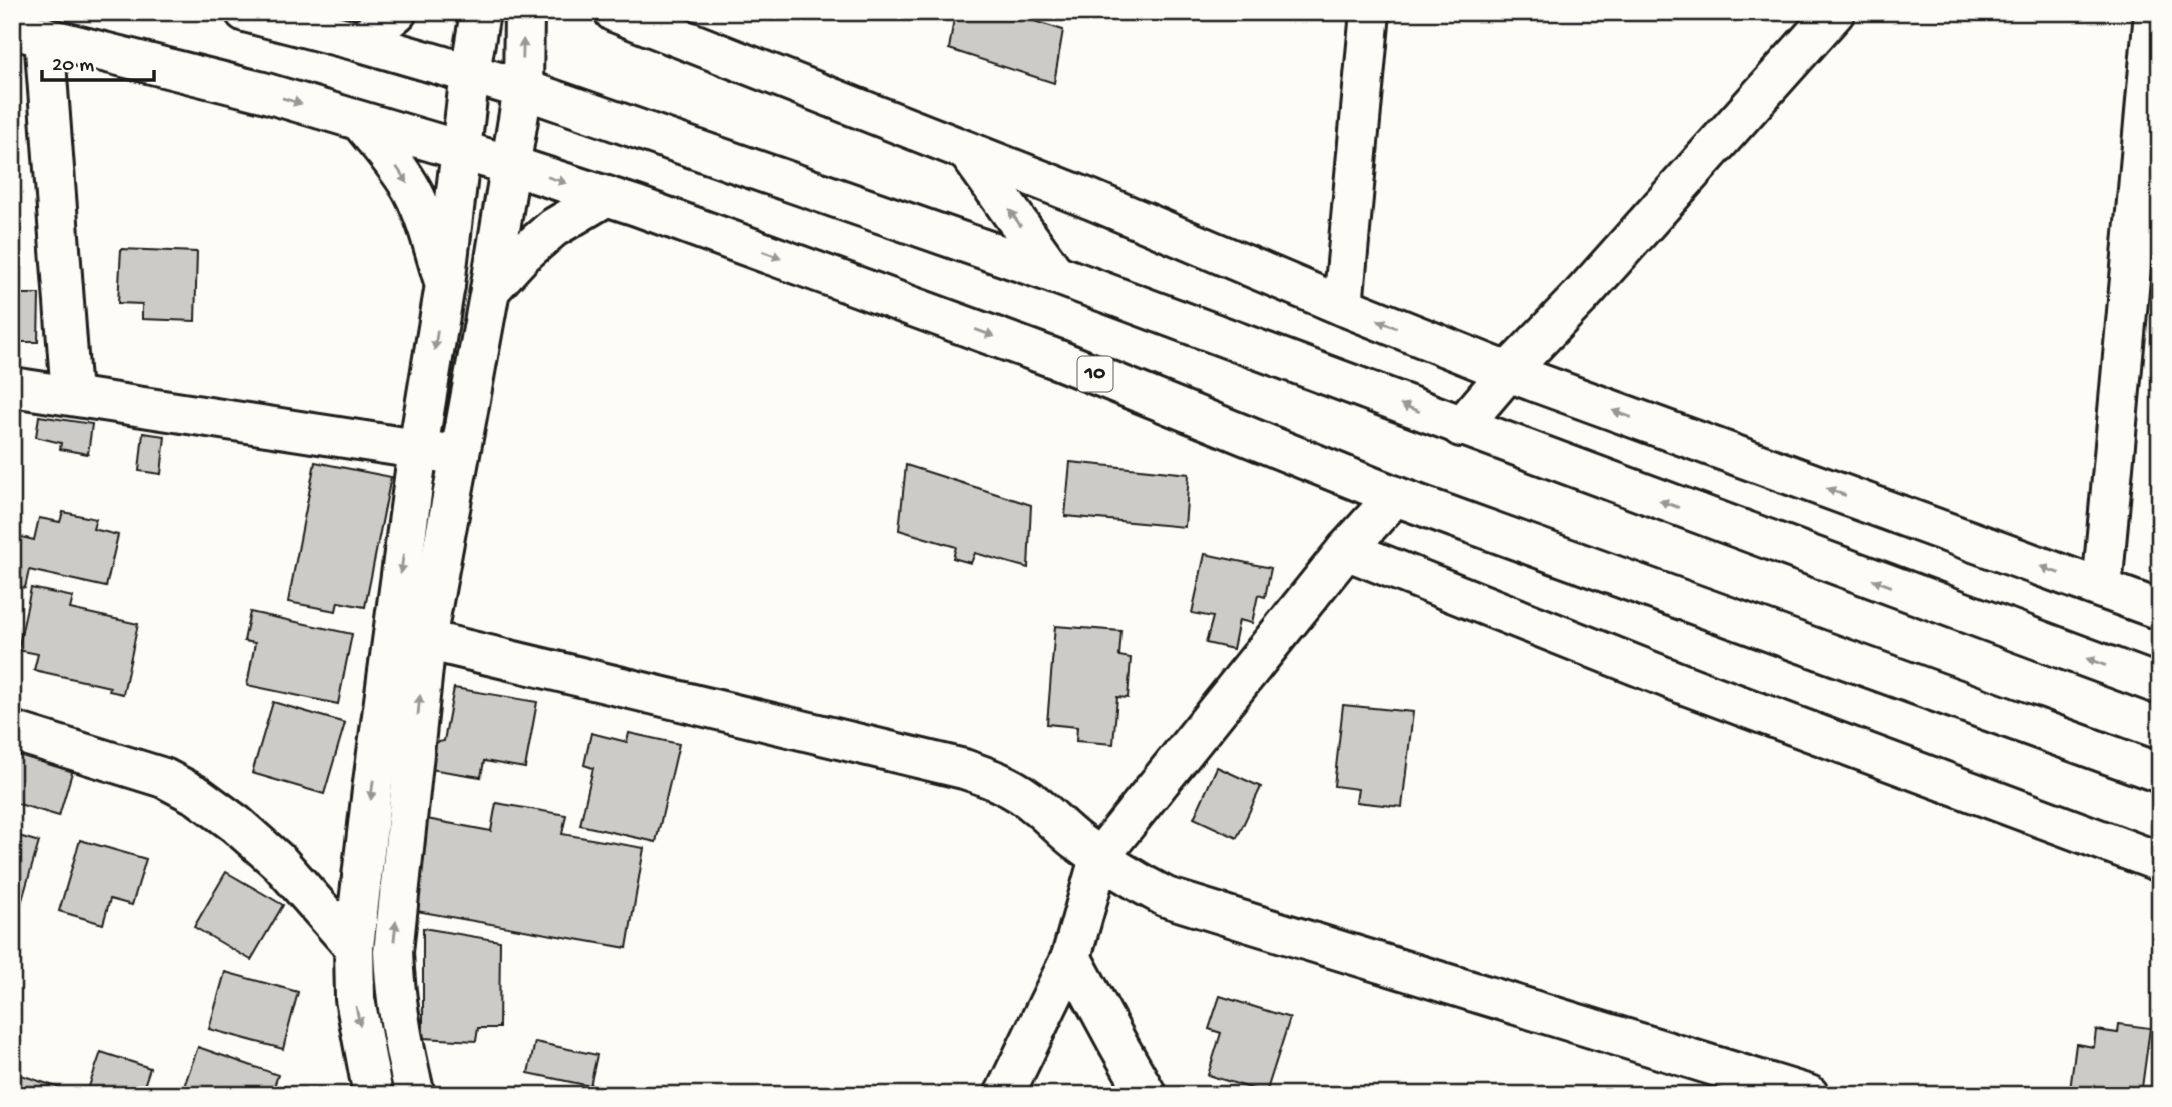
<svg xmlns="http://www.w3.org/2000/svg" width="2172" height="1107" viewBox="0 0 2172 1107" font-family="'Gochi Hand',sans-serif">
<style>
.building{fill:#cccbc8;stroke:#1c1c1c;stroke-width:2}
.lines{fill:none;stroke-linecap:round;stroke-linejoin:round}
.minor-casing{stroke:#1c1c1c;stroke-width:44}
.highway-casing{stroke:#1c1c1c;stroke-width:44}
.minor{stroke:#fdfcf7;stroke-width:38}
.highway{stroke:#fdfcf7;stroke-width:38}
.oneway{fill:#989794}
.labels{text-anchor:middle;dominant-baseline:central;stroke-width:6;stroke-linejoin:round;paint-order:stroke}
.shield{fill:#fdfcf7;stroke:#605f5e;stroke-width:2}
.shield-label{font-size:21px;font-weight:bold;fill:#1c1c1c}
</style>
<rect width="100%" height="100%" fill="#fdfcf7"/>
<filter id="ink" filterUnits="userSpaceOnUse"><feTurbulence type="fractalNoise" baseFrequency=".0143" numOctaves="2"/><feDisplacementMap in="SourceGraphic" scale="14" xChannelSelector="R" yChannelSelector="G"/><feConvolveMatrix kernelMatrix="1 2 1 2 8 2 1 2 1" color-interpolation-filters="sRGB"/></filter>
<g filter="url(#ink)">
<g class="building">
<polygon points="955,12 1005,12 1063,30 1054,83 949,49"/>
<polygon points="121,249 197,252 195,321 142,319 142,304 118,303"/>
<polygon points="12,294 39,294 38,342 12,342"/>
<polygon points="39,416 92,424 88,454 60,449 61,443 36,437"/>
<polygon points="143,433 165,436 161,474 139,471"/>
<polygon points="315,462 391,477 365,607 338,602 336,611 288,602"/>
<polygon points="1070,462 1189,474 1185,527 1065,516"/>
<polygon points="906,465 1031,505 1028,568 975,553 971,563 953,558 956,547 899,530"/>
<polygon points="63,512 96,519 93,529 118,535 106,587 29,570 25,588 12,585 12,520 17,536 34,540 39,518 60,522"/>
<polygon points="1205,554 1271,568 1265,597 1258,595 1252,623 1239,620 1233,649 1206,643 1213,617 1192,613"/>
<polygon points="31,588 73,597 70,609 138,624 123,694 109,691 110,687 34,670 38,654 18,650"/>
<polygon points="250,612 352,634 338,704 247,685 255,643 244,641"/>
<polygon points="1055,626 1121,631 1119,656 1131,658 1128,698 1117,697 1113,744 1076,741 1077,727 1047,724"/>
<polygon points="454,688 537,702 525,768 484,761 481,777 430,769 434,743 444,741"/>
<polygon points="273,702 345,723 324,794 252,773"/>
<polygon points="1343,705 1413,712 1402,807 1356,802 1358,789 1334,786"/>
<polygon points="591,733 627,742 629,733 679,744 656,842 580,825 593,768 584,765"/>
<polygon points="16,741 76,759 59,816 12,802 12,753"/>
<polygon points="1217,767 1261,787 1237,838 1194,818"/>
<polygon points="496,803 566,815 562,834 644,848 627,948 405,909 421,818 491,831"/>
<polygon points="12,834 39,842 15,924 12,923"/>
<polygon points="80,840 146,859 132,905 110,899 103,924 59,911"/>
<polygon points="226,872 283,905 251,960 194,927"/>
<polygon points="423,928 500,941 499,1028 478,1028 476,1041 423,1038"/>
<polygon points="225,972 298,992 283,1049 209,1029"/>
<polygon points="1220,996 1290,1018 1266,1093 1208,1075 1221,1033 1209,1029"/>
<polygon points="2119,1024 2150,1028 2141,1095 2105,1095 2070,1090 2076,1044 2094,1047 2096,1030 2118,1033"/>
<polygon points="535,1042 597,1055 590,1086 528,1073"/>
<polygon points="198,1047 278,1075 271,1095 181,1095"/>
<polygon points="101,1052 150,1068 141,1095 86,1095"/>
<polygon points="12,1072 81,1095 12,1095"/>
</g>
<g class="lines">
<g class="minor-casing">
<g id="minor">
<polyline points="614,12 1092,200 1343,306 1508,372 2160,610"/>
<polyline points="44,36 71,395"/>
<polyline points="1343,306 1370,12"/>
<polyline points="12,387 443,453"/>
<polyline points="1461,427 1508,372 1581,296 1835,12"/>
<polyline points="1346,550 1688,686 2160,862"/>
<polyline points="2102,589 2154,12"/>
<path d="M426,640L964,769C991,778 1015,787 1037,806C1051,817 1063,831 1078,842C1106,863 1135,881 1166,897L1809,1095"/>
<polyline points="12,731 164,778 198,796 236,824 280,863 354,947"/>
<polyline points="1071,957 1118,1044 1147,1095"/>
<polyline points="373,1095 355,999 354,947 372,790 418,449 445,285 470,73 480,12"/>
<path d="M415,1095C403,1047 395,1001 393,952L426,640L490,290L523,89L524,12"/>
<polyline points="1004,1095 1071,957 1099,858 1346,550 1395,496"/>
</g>
</g>
<g class="highway-casing">
<g id="highway">
<polyline points="245,12 361,42 523,89 1055,274 2160,685"/>
<polyline points="12,29 263,92 510,165 637,206 1059,360 1395,496 2160,773"/>
<polyline points="361,42 397,12"/>
<path d="M360,121C378,144 399,166 413,192C428,221 435,254 445,285"/>
<polyline points="967,151 1055,274"/>
<polyline points="490,290 522,255 553,228 607,196"/>
</g>
</g>
<use href="#minor" class="minor"/>
<use href="#highway" class="highway"/>
</g>
<defs><path id="oneway-solid" d="M-6-.8H1V-3.2L6.5 0L1 3.2V.8H-6Z" transform="scale(1.75)"/></defs>
<g class="oneway">
<use href="#oneway-solid" transform="translate(523 49) rotate(-89)"/>
<use href="#oneway-solid" transform="translate(292 101) rotate(17)"/>
<use href="#oneway-solid" transform="translate(402 175) rotate(57)"/>
<use href="#oneway-solid" transform="translate(557 180) rotate(18)"/>
<use href="#oneway-solid" transform="translate(1015 218) rotate(-125)"/>
<use href="#oneway-solid" transform="translate(772 255) rotate(20)"/>
<use href="#oneway-solid" transform="translate(1387 324) rotate(-158)"/>
<use href="#oneway-solid" transform="translate(985 333) rotate(20)"/>
<use href="#oneway-solid" transform="translate(436 340) rotate(99)"/>
<use href="#oneway-solid" transform="translate(1410 408) rotate(-159)"/>
<use href="#oneway-solid" transform="translate(1622 414) rotate(-160)"/>
<use href="#oneway-solid" transform="translate(1836 492) rotate(-160)"/>
<use href="#oneway-solid" transform="translate(1669 504) rotate(-160)"/>
<use href="#oneway-solid" transform="translate(402 564) rotate(98)"/>
<use href="#oneway-solid" transform="translate(2050 570) rotate(-160)"/>
<use href="#oneway-solid" transform="translate(1882 583) rotate(-160)"/>
<use href="#oneway-solid" transform="translate(2096 662) rotate(-160)"/>
<use href="#oneway-solid" transform="translate(419 705) rotate(-84)"/>
<use href="#oneway-solid" transform="translate(372 790) rotate(97)"/>
<use href="#oneway-solid" transform="translate(395 931) rotate(-84)"/>
<use href="#oneway-solid" transform="translate(358 1016) rotate(78)"/>
</g>
</g>
<g class="labels">
<rect class="shield" x="1077.5" y="356.5" width="35" height="35" rx="5"/>
<g class="shield-label">
<text x="1095" y="374">10</text>
</g>
</g>
<rect width="2172" height="1107" fill="none" stroke="#fdfcf7" stroke-width="42"/>
<rect x="21" y="21" width="2130" height="1065" fill="none" stroke="#1c1c1c" stroke-width="2.5" filter="url(#ink)"/>
<path d="M42 70v10h112v-10" fill="none" stroke="#1c1c1c" stroke-width="3.5"/>
<text x="52" y="70" font-size="21" fill="#1c1c1c" stroke="#fdfcf7" stroke-width="5" paint-order="stroke">20 m</text>
</svg>
